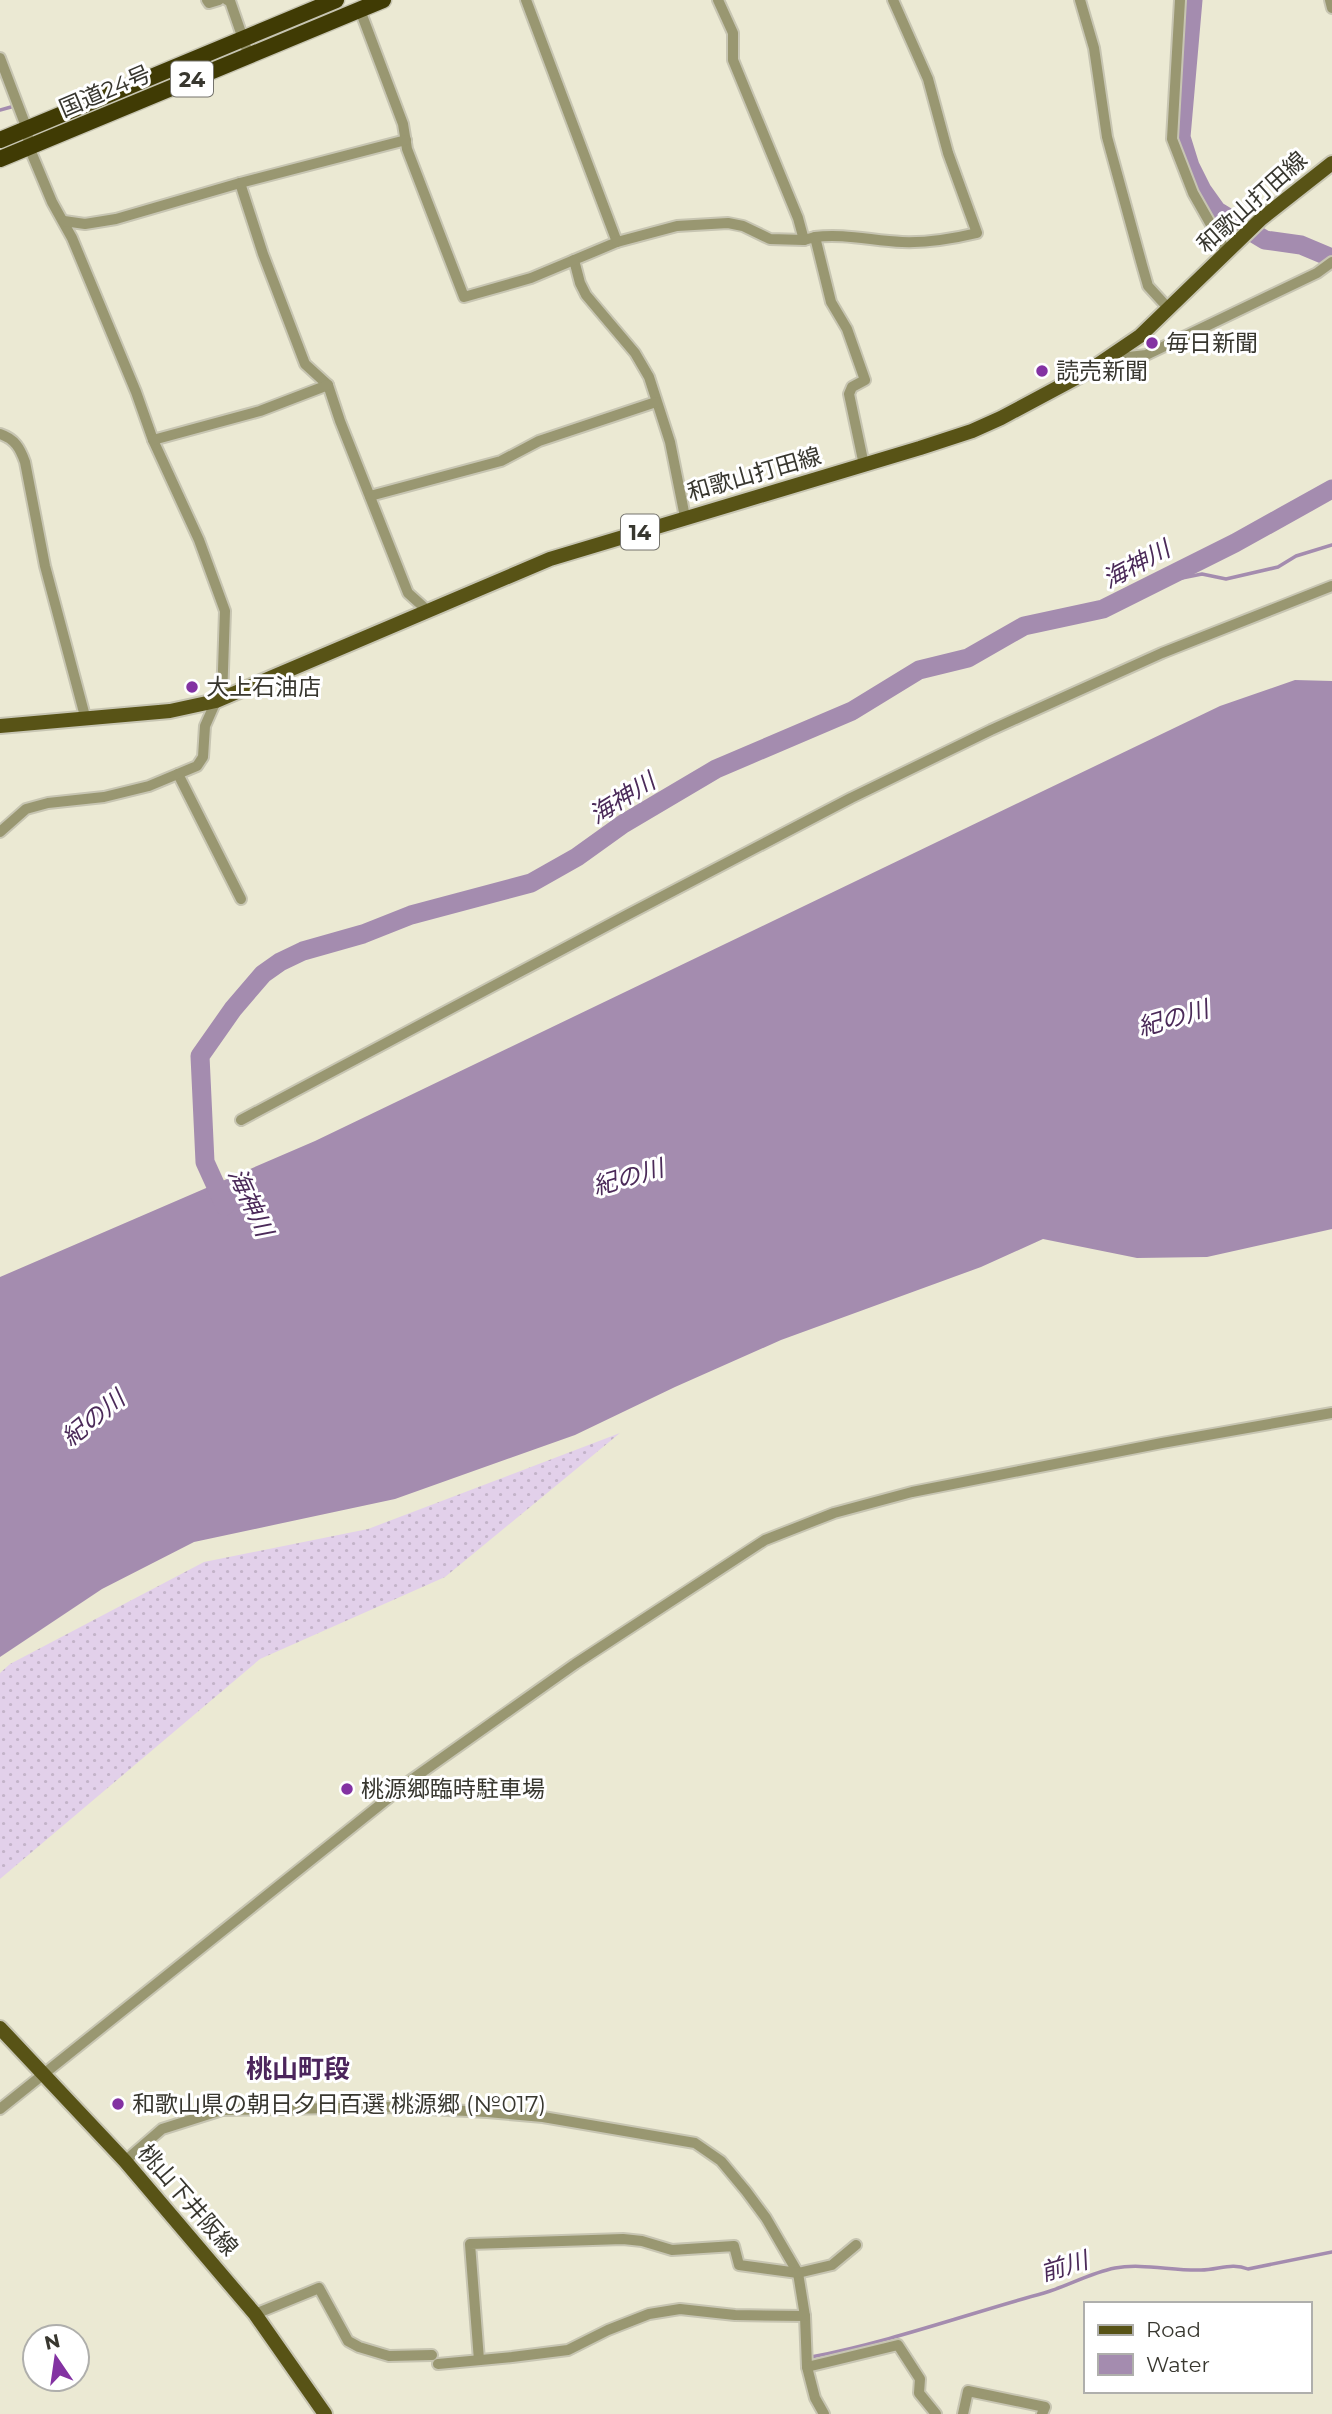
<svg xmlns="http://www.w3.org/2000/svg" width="1332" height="2414" viewBox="0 0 1332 2414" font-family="Montserrat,'Noto Sans JP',sans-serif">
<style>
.grass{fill:url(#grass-dots)}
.water{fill:#a48caf}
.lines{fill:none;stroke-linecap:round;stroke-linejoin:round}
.stream{stroke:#a48caf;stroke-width:3.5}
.river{stroke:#a48caf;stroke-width:19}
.minor-casing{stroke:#c7c5b2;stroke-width:14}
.major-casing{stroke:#c7c5b2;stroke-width:18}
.highway-casing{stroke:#c7c5b2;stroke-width:19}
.minor{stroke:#999771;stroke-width:10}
.major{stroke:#585316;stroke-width:14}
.highway{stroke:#403b04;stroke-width:16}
.poi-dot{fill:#8332a2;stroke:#fff;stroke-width:2.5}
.labels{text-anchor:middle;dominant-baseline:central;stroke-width:6;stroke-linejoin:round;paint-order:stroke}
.shield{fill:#fff;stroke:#74736d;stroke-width:2}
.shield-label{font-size:21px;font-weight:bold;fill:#38372f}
.street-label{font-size:23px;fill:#38372f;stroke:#fff}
.poi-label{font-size:23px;fill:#38372f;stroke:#fff;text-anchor:start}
.water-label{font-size:24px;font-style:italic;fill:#4b2a59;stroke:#fff}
.quarter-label{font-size:26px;font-weight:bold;fill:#4c255c;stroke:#fff}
</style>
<defs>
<pattern id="grass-dots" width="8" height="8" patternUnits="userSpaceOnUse" patternTransform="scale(1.75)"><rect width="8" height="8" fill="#e2d0ea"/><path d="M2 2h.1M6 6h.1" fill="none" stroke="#c3b3c9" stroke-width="1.8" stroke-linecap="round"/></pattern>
</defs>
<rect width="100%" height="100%" fill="#ebe9d3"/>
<polygon class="grass" points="620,1433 445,1577 260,1659 0,1879 0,1673 10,1664 204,1562 368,1529"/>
<polygon class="water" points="1295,680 1332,681 1332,1229 1207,1257 1137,1258 1043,1239 981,1267 781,1340 675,1387 575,1435 395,1499 194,1542 102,1589 0,1657 0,1277 315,1141 1220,706"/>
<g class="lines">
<g class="stream">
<polyline points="0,110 11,107"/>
<polyline points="1152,584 1202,574 1226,579 1278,567 1296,556 1332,545"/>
<path d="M811,2357C890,2342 967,2314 1044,2293C1068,2286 1090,2273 1115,2268C1142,2263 1173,2271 1201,2270C1218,2270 1232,2262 1248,2269L1332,2252"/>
</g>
<g class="river">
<polyline points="1193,0 1181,137 1190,166 1202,190 1217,211 1265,240 1301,245 1332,258"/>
<polyline points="225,1206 205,1162 200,1056 233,1009 263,974 280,962 303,951 363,934 411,915 531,883 577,857 623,824 716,769 852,711 919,670 968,658 1024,626 1103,609 1235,543 1332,489"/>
</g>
<g class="minor-casing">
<g id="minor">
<polyline points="207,0 209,3 219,0"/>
<polyline points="227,0 230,1 249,56"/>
<polyline points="526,0 617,242 574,260 580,283 586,295 635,353 649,377 670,442 685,517"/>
<polyline points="718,0 733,33 733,60 798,218 804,240 815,237 831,302 847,329 865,380 852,387 849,394 864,465"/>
<polyline points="1080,0 1094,48 1107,137 1142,265 1148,286 1169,309"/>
<polyline points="1180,0 1172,139 1193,193 1227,253"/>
<polyline points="1330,0 1332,8"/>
<polyline points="360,10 403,124 407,149 464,297 531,278 574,260"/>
<polyline points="0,58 27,129 29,147 52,202 72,238 136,392 153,440 199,540 225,611 222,699"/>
<polyline points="240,183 263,254 305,364 328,385 340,421 408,593 428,611"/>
<polyline points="64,221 85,224 116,219 240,183 406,140"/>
<path d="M815,237C843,233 874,241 902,242C928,243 952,239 977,233L948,153L928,79L893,0"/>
<polyline points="617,242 677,226 728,223 743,226 770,239 804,240"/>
<polyline points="1118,353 1129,357 1146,355 1317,273 1332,262"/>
<path d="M0,434C15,439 20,448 25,462L45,566L86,720"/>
<polyline points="153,440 260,411 328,385"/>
<polyline points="370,496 501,461 539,441 656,402"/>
<polyline points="178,774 241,899"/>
<polyline points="0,832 26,809 48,803 104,797 149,786 197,766 203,757 205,726 216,701"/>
<polyline points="241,1120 627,915 851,798 991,730 1162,653 1332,586"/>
<polyline points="0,2109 411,1780 575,1664 765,1540 834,1513 912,1492 1162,1443 1332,1413"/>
<polyline points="125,2161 162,2129 222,2110 389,2107 487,2112 543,2117 695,2143 721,2161 746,2191 766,2218 798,2273 805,2316 807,2367 815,2398 824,2414"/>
<polyline points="255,2314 319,2288 348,2341 359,2347 389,2356 432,2355"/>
<polyline points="479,2360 470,2244 623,2239 642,2241 672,2250 734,2246 739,2265 798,2273 832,2265 856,2245"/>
<polyline points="438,2364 512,2357 568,2350 608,2330 649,2314 680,2309 735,2315 805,2316"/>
<polyline points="807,2367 898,2345 920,2379 919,2393 936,2414"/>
<polyline points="963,2414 968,2391 1045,2407 1042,2414"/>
</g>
</g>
<g class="major-casing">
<g id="major">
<polyline points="0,726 170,711 216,701 550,559 920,448 972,431 1001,418 1087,372 1140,336 1261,219 1332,163"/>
<polyline points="0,2028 125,2161 255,2314 325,2414"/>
</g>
</g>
<g class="highway-casing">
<g id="highway">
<polyline points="0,140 336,0"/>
<polyline points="0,159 383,0"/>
</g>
</g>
<use href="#minor" class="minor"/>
<use href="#major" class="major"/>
<use href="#highway" class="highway"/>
</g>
<g class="poi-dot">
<circle cx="1152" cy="343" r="7"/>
<circle cx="1042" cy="371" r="7"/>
<circle cx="192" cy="687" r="7"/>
<circle cx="347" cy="1789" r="7"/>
<circle cx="118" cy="2104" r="7"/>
</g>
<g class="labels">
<g class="shield">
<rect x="171" y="61.5" width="42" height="35" rx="5"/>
<rect x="621" y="514.5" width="38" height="35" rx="5"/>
</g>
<g class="shield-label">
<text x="192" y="79">24</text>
<text x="640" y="532">14</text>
</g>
<g class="street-label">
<text transform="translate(105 91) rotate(-23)">国道24号</text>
<text transform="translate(1252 202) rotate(-42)">和歌山打田線</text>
<text transform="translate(754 474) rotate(-16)">和歌山打田線</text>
<text transform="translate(188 2200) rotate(49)">桃山下井阪線</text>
</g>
<g class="poi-label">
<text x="1166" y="343">毎日新聞</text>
<text x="1056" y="371">読売新聞</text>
<text x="206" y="687">大上石油店</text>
<text x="361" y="1789">桃源郷臨時駐車場</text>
<text x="132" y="2104">和歌山県の朝日夕日百選 桃源郷 (№017)</text>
</g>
<g class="water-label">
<text transform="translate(1136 564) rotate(-28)">海神川</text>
<text transform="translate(622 798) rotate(-32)">海神川</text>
<text transform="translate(1173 1018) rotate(-16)">紀の川</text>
<text transform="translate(628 1177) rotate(-16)">紀の川</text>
<text transform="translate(251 1202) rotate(65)">海神川</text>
<text transform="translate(93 1418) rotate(-39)">紀の川</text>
<text transform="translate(1064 2266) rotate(-17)">前川</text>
</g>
<g class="quarter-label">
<text x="298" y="2069">桃山町段</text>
</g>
</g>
<rect x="1084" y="2302" width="228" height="91" fill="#ffffff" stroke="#afafac" stroke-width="2"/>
<rect x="1098" y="2325" width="35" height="10" fill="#585316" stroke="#afafac" stroke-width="2"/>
<text x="1146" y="2337" font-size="21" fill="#38372f">Road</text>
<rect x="1098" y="2354" width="35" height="21" fill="#a48caf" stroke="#afafac" stroke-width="2"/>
<text x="1146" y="2372" font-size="21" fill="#38372f">Water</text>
<g transform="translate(56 2358) rotate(347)"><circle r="33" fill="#ffffff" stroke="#afafac" stroke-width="2"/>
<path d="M0-5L12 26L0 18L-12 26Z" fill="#8332a2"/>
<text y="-10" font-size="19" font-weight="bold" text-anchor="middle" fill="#38372f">N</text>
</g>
</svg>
